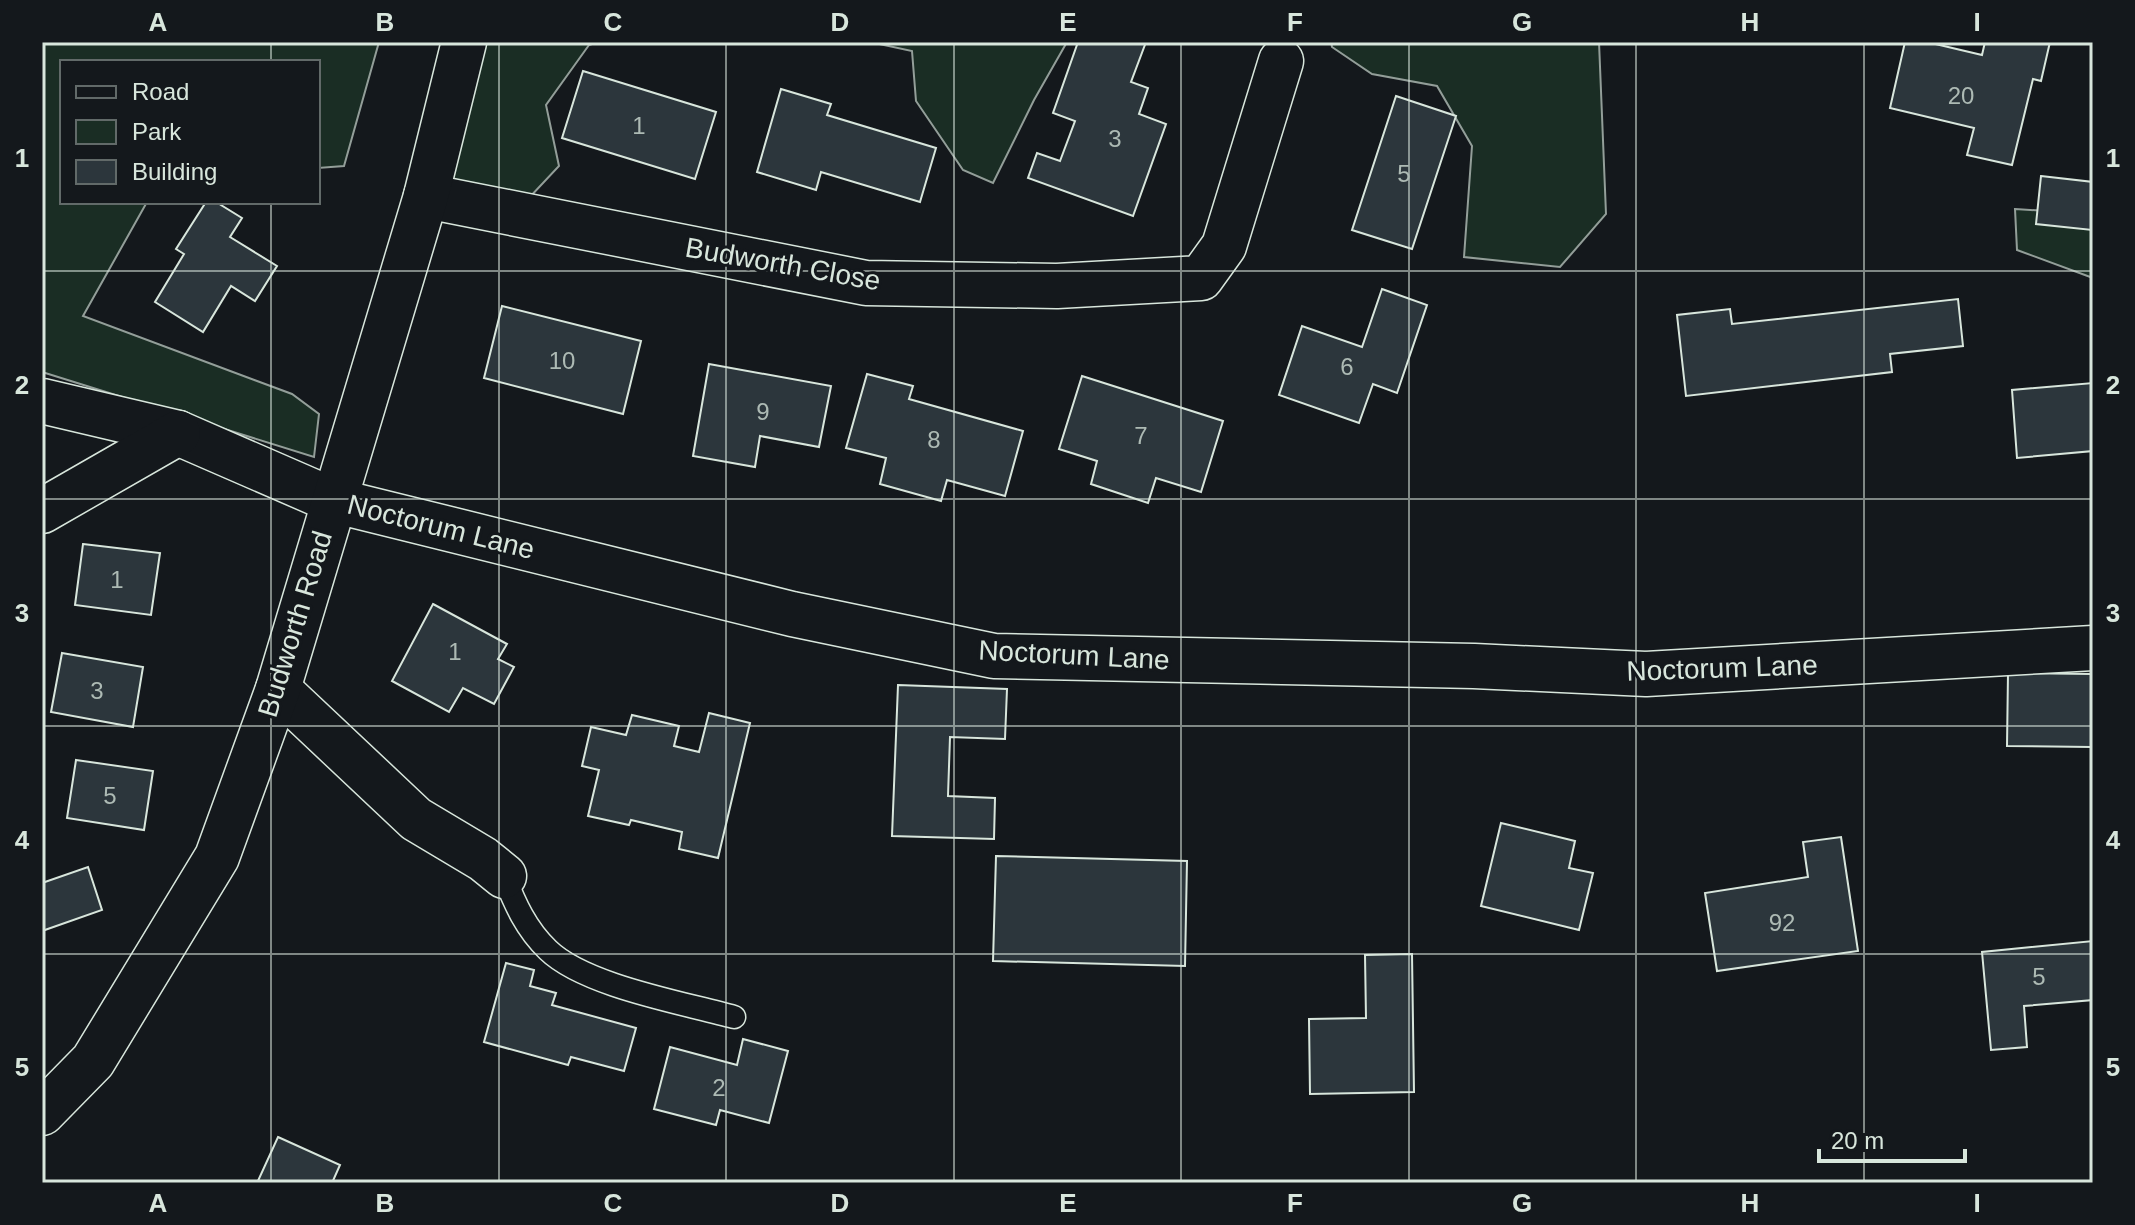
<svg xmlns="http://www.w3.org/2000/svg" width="2135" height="1225" viewBox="0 0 2135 1225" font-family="Helvetica,sans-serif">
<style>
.green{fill:#1a2d24;stroke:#939e99;stroke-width:2}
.building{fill:#2c363c;stroke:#d8e6dc;stroke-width:2}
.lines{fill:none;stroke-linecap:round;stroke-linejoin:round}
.lane-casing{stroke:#d8e6dc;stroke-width:25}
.street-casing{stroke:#d8e6dc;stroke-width:47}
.lane{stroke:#14181c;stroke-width:22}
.street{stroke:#14181c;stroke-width:44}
.grid{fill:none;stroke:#d8e6dc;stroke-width:2;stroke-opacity:0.55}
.labels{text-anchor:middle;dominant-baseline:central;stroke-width:6;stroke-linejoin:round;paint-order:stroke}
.number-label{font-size:24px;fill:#adbab4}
.street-label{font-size:28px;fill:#d8e6dc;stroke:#14181c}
.neatline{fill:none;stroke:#d8e6dc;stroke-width:3}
.grid-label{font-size:26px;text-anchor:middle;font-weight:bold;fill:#d8e6dc}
</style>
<rect width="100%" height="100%" fill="#14181c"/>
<g class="green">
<polygon points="42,42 379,42 344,166 318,168 318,62 62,62 62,202 147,202 83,316 292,394 319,414 314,457 42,372"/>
<polygon points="475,42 598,42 589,45 546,105 559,166 528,199 438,208"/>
<polygon points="870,42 1067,42 1034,100 993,183 963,170 916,101 912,51"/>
<polygon points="1331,42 1599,42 1606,214 1560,267 1464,257 1472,146 1437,86 1372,74 1332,47"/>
<polygon points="2015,209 2093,214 2093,278 2017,250"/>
</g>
<g class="building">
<polygon points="1078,42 1146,42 1131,82 1148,88 1139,114 1166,124 1133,216 1028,178 1037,153 1060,161 1075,121 1053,113"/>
<polygon points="1905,42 1927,42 1982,55 1985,42 2050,42 2041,81 2033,79 2012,165 1967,155 1974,128 1890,108"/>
<polygon points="583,71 716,112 695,179 562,138"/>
<polygon points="781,89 831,104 827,115 936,148 920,202 821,172 816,190 757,172"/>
<polygon points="1396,96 1456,116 1412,249 1352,230"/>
<polygon points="2041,176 2093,182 2092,230 2036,224"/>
<polygon points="206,202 216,202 242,218 230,237 277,266 255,301 231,286 203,332 155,302 184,254 176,249"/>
<polygon points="1382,289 1427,305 1397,393 1373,384 1359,423 1279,395 1302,326 1362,347"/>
<polygon points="1958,299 1963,346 1890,354 1892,372 1686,396 1677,315 1730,309 1732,324"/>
<polygon points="502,306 641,341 623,414 484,378"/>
<polygon points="709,364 831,386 819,447 760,436 755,467 693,456"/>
<polygon points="867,374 913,386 909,399 1023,431 1005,496 947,480 941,501 880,484 886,458 846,448"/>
<polygon points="1082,376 1223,421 1201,492 1156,478 1148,503 1091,484 1097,461 1059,449"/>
<polygon points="2093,383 2093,451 2017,458 2012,390"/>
<polygon points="83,544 160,553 151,615 75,605"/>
<polygon points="433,604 507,644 498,659 514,667 494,704 463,688 449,712 392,681"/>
<polygon points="62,653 143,667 133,727 51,712"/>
<polygon points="2008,673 2092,674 2091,747 2007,746"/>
<polygon points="898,685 1007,689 1005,739 950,737 948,796 995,798 994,839 892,836"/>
<polygon points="709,713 750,723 718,858 679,849 682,832 631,820 629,825 588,816 599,770 582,766 591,727 626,735 632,715 679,726 674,746 699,752"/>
<polygon points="76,760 153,771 144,830 67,818"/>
<polygon points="1501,823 1575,841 1569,868 1593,873 1579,930 1481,906"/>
<polygon points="1841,837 1858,951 1717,971 1705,893 1808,877 1803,842"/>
<polygon points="996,856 1187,861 1185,966 993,961"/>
<polygon points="88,867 102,910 42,931 42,883"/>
<polygon points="2093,941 2093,1000 2024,1006 2027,1047 1991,1050 1982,952"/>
<polygon points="1412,954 1414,1092 1310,1094 1309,1019 1366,1018 1365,955"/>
<polygon points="506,963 534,970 530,986 556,993 552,1005 636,1028 624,1071 571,1057 568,1065 484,1042"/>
<polygon points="743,1039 788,1051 769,1123 720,1110 716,1125 654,1109 670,1047 737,1065"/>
<polygon points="278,1137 340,1165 332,1183 257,1183"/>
</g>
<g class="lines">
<g class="lane-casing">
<path id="lane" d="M504,876C515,904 526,929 548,950C585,986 684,1003 734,1017"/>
</g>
<g class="street-casing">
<g id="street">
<polyline points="426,196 866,283 1057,286 1201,278 1224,246 1281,61"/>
<polyline points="42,401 178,433 332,500 792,614 994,656 1474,666 1646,674 2093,648"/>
<polyline points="42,511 178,433"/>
<polyline points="278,689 416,819 483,859 504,876"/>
<polyline points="42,1113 93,1061 217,857 278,689 426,196 464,42"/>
</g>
</g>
<use href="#lane" class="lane"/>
<use href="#street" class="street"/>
</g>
<path class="grid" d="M271,42V62M499,42V1183M726,42V1183M954,42V1183M1181,42V1183M1409,42V1183M1636,42V1183M1864,42V1183M271,202V1183M42,271H2093M42,499H2093M42,726H2093M42,954H2093"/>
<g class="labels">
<g class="number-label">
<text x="1961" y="95">20</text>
<text x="639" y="125">1</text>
<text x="1115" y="138">3</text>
<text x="1404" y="173">5</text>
<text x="562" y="360">10</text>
<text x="1347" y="366">6</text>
<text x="763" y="411">9</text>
<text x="1141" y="435">7</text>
<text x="934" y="439">8</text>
<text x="117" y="579">1</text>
<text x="455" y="651">1</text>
<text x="97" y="690">3</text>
<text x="110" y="795">5</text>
<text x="1782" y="922">92</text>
<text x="2039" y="976">5</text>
<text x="719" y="1087">2</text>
</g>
<g class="street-label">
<text transform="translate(783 264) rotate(10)">Budworth Close</text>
<text transform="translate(441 527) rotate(14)">Noctorum Lane</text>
<text transform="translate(295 624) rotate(-73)">Budworth Road</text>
<text transform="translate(1074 655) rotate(3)">Noctorum Lane</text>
<text transform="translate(1722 668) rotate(-2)">Noctorum Lane</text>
</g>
</g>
<rect width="2135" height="1225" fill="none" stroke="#14181c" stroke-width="88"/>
<rect x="60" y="60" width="260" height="144" fill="#14181c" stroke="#626a69" stroke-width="2"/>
<rect x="76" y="86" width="40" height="12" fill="#14181c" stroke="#626a69" stroke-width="2"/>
<text x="132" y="100" font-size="24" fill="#d8e6dc">Road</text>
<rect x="76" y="120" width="40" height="24" fill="#1a2d24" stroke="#626a69" stroke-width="2"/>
<text x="132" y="140" font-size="24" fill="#d8e6dc">Park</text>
<rect x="76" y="160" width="40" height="24" fill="#2c363c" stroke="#626a69" stroke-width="2"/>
<text x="132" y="180" font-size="24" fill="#d8e6dc">Building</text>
<path d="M1819 1149v12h146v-12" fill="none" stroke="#d8e6dc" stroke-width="4"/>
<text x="1831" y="1149" font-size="24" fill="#d8e6dc" stroke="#14181c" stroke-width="6" paint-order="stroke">20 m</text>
<rect x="44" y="44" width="2047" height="1137" class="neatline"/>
<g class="grid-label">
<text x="158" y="31">A</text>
<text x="385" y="31">B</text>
<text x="613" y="31">C</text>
<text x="840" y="31">D</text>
<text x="1068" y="31">E</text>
<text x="1295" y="31">F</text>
<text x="1522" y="31">G</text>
<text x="1750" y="31">H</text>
<text x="1977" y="31">I</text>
<text x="22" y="167">1</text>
<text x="2113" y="167">1</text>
<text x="22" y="394">2</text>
<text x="2113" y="394">2</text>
<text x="22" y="622">3</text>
<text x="2113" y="622">3</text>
<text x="22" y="849">4</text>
<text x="2113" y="849">4</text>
<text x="22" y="1076">5</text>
<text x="2113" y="1076">5</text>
<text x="158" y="1212">A</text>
<text x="385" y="1212">B</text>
<text x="613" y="1212">C</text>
<text x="840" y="1212">D</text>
<text x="1068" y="1212">E</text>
<text x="1295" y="1212">F</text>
<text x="1522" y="1212">G</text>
<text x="1750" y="1212">H</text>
<text x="1977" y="1212">I</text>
</g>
</svg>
